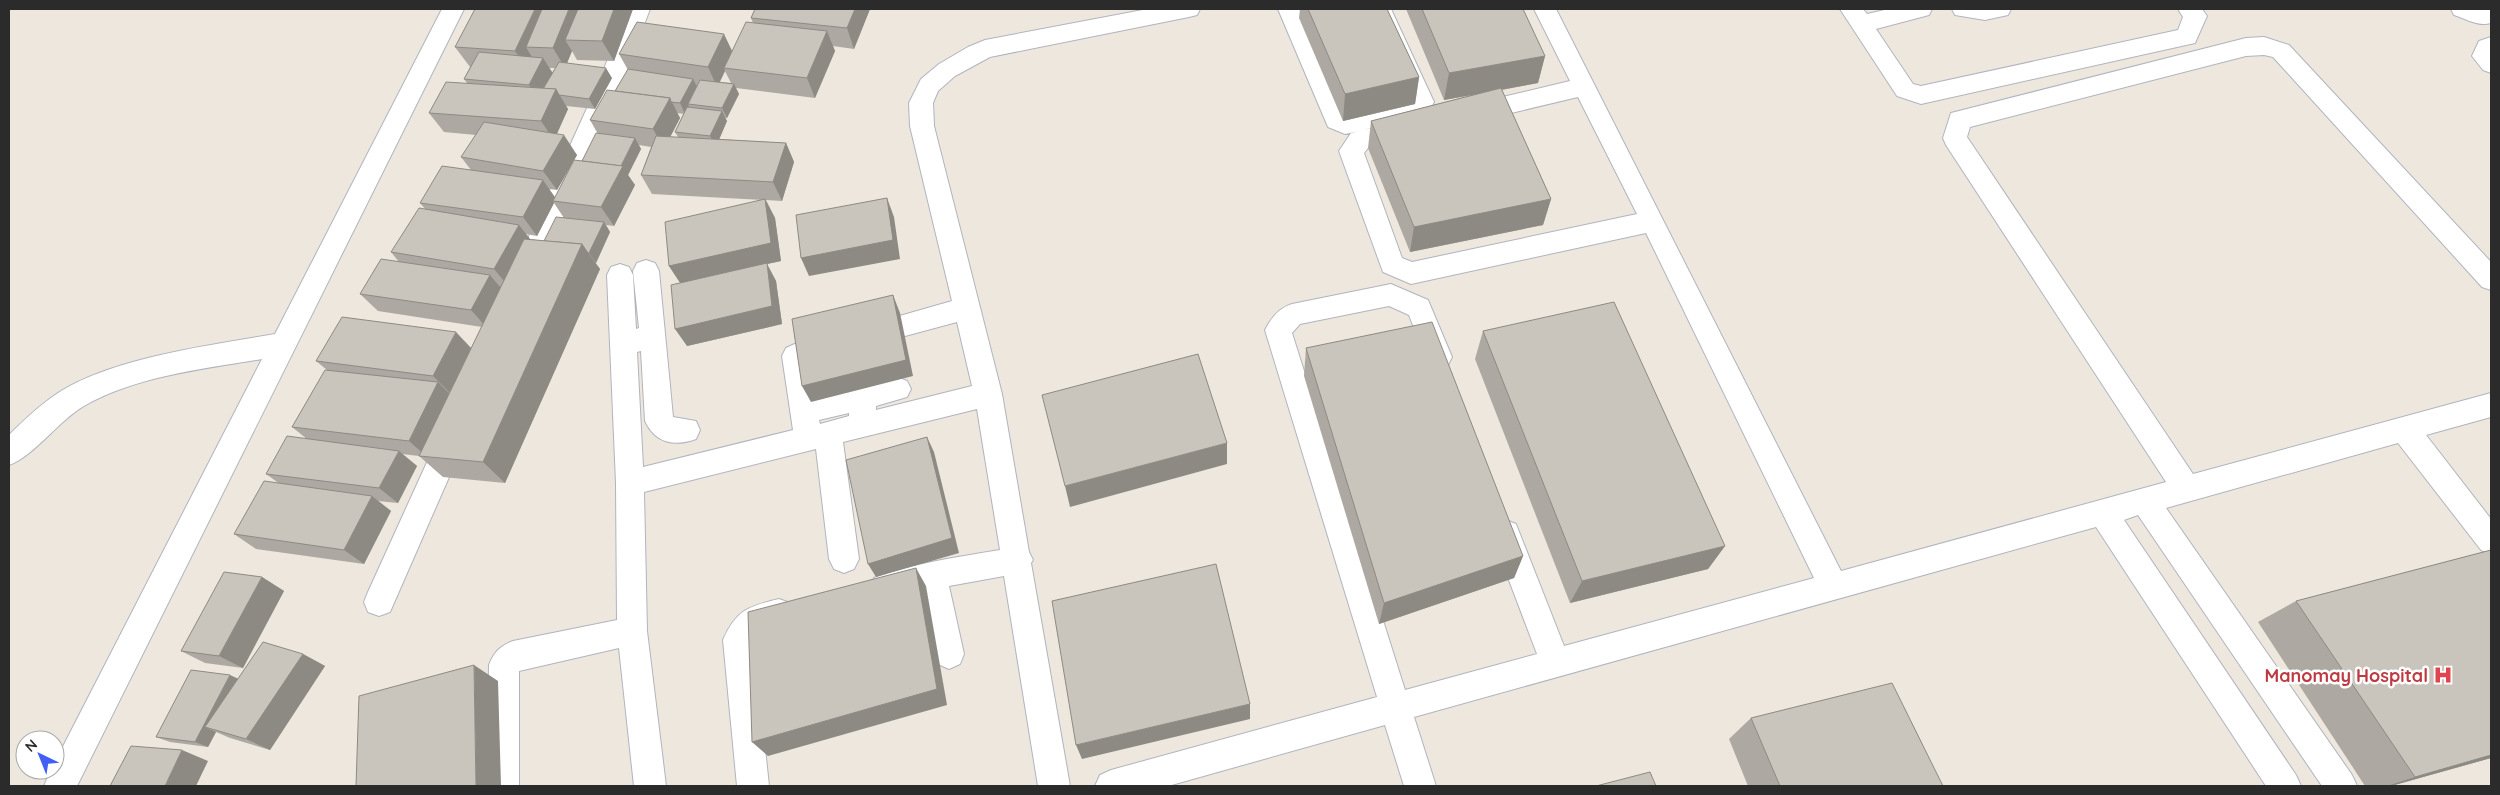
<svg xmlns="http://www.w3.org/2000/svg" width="2500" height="795" viewBox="0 0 2500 795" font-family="Quicksand,sans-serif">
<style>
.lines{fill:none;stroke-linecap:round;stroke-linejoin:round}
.minor-casing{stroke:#b1b4bf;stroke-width:2}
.minor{fill:#fff;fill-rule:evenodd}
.wall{fill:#ada9a2;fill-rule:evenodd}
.shaded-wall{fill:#8d8a84}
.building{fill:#c9c5bc;stroke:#8d8a84}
.labels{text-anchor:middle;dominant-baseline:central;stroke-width:5;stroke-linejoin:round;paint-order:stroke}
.health-label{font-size:18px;font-weight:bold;fill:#be3a42;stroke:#fff;text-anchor:end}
</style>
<rect width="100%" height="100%" fill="#ede7de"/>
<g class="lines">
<g class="minor-casing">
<g id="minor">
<path d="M442,9H464L77,786H44L51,770H55V762L262,359C203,369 136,376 84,406C58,421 33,457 9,465V435C25,419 42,403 61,391C117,357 211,345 275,334Z"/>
<polygon points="628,9 650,9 621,86 534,282 525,285 516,282 512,274 597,86"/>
<path d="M1148,9H1200L1197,15L1189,17L990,57L955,76L938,91L933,103L934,126L1002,394L1029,552L1033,560L1031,563L1070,786H1038L1004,576L949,586L964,654L960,664L949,669L938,664L934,654L921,593L885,602L874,598L870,588L874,578C914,563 958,557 1000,550L977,409L843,442L859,559L854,569L844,573L834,569L829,559L816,449L644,492L647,631L666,786H634L619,648L519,671V786H487L489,665C494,652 500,646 513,641L617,620L616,483L607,275L611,267L620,264L629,267L633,275L636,329L639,328L633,271L637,263L646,260L655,263L659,271L673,417L696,421L700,430L696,439C674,447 655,443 645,421L641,351L637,352L643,467L793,430L782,356L786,348L801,341L811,344L814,352L810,360L816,397L897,377L907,381L911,389L907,397L876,406V410L972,386L957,322L905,336L896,333L892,325L896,317L952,301L910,126L909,103L921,79L939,64L968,47L985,40ZM849,413V416L820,424L819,420Z"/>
<path d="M1278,9H1300L1348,115L1409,100L1369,9H1391L1434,102L1428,113L1363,130L1404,121L1413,123L1416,130L1413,137L1368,148L1364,153L1402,258L1412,262L1637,214L1578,97L1473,122L1464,120L1461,113L1464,106L1473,104L1570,81L1534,9H1556L1841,571L2166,482L1946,145L1943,138L1951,113L2246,38L2264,37L2289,45L2491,262V290L2482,287L2273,57L2264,55L2246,56L1970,127L1967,137L2193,474L2491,393V417L2426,435L2491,519V554L2481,550L2398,443L2166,508L2352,775L2357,786H2322L2138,515L2124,520L2296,775L2301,786H2266L2096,527L1414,717L1436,786H1404L1385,725L1168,786H1095L1100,775L1111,770L1377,697L1265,330C1271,318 1279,308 1292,304L1391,284L1428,300L1452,357L1448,365L1438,369L1428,365L1409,315L1389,306L1300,324L1292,333L1405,690L1537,654L1491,533L1496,524L1506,520L1516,524L1564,646L1814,578L1646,233L1411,284L1383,272L1339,151L1351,133L1359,131L1345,134L1328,127Z"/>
<polygon points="1840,9 1863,9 1867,14 1889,9 1932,9 1929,15 1876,29 1913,84 1921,86 2178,30 2183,17 2178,9 2202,9 2207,16 2195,43 1921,104 1897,96"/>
<polygon points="1952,9 2011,9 2008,15 1985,20 1955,15"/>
<path d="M2451,9H2491V23C2479,27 2466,19 2454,15Z"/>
<polygon points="2491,37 2491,73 2483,70 2472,56 2479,41"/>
<polygon points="453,424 463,427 467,436 390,612 379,616 368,612 364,602 368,592 443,427"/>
<path d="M779,599L790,603L794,613L790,623L764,631L754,644L769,786H737L723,640C736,610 749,606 779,599Z"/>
</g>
</g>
<use href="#minor" class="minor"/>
</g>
<g class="wall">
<path d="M633,9L614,61L577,60L572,51L567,63L612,78L595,109L566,106L568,109L557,134L577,155L557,190L549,189L555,197L582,161L598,134L590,120L615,91L628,70L619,54L732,51L753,23L751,18L755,9H870L854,49L833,46L835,51L815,98L736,88L739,94L727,118H725L727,121L719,139L786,143L794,162L782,201L766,200L775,218L781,261L767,264L776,281L782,324L687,346L680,283L669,266L763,200L652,194L641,175L651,147L639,145L641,149L628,175L635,185L614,226L606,225L610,232L596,263H595L600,269L505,483L443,477L419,456L402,454L417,466L398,503L378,501L391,511L364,564L256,549L234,534L280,484L266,474L307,439L292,427L327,370L316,361L471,348L482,327L378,311L360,294L399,262L391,252L426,210L420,203L471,170L461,157L476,135L444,132L429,113L467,83L464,79L470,67L455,47ZM549,68H555L552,73ZM725,71L731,83L720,82ZM677,113L684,114L675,132L678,137H670L680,118ZM554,203L564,218L544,241L530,239L526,234L537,236Z"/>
<polygon points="1300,9 1387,9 1419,77 1415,104 1343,121 1299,18"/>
<polygon points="1406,9 1523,9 1545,56 1538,83 1502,90 1551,199 1543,225 1410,252 1368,148 1371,121 1472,95 1444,100"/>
<polygon points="1483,331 1725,546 1708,569 1570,603 1475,359"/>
<polygon points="1306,348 1523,556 1514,578 1379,624 1304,376"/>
<polygon points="2491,550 2491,758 2391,786 2365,786 2258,622 2296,601"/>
<polygon points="262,577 284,591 243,668 205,663 181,651"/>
<polygon points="303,654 325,666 270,750 230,738 216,732 208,747 170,742 156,737 238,679"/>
<polygon points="1751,718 1943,786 1748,786 1729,739"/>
</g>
<g class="shaded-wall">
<polygon points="535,9 557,9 526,47 533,59 528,71 515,51"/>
<polygon points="569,9 589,9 565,40 572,51 565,68 553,48"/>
<polygon points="614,9 633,9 614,61 602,41"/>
<polygon points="855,9 870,9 854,49 847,28"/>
<polygon points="827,31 835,51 815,98 807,78"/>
<polygon points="724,34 734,55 724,68 725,71 717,87 708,67"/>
<polygon points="1545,56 1538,83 1444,100 1449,73"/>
<polygon points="543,58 556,78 542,105 529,85"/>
<polygon points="606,68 612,78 595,109 589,99"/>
<polygon points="1419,77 1415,104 1343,121 1345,94"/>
<polygon points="693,79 699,90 688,104 689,107 685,114 680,103"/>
<polygon points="734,84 739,94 727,118 722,108"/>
<polygon points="556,89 568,109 554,140 541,121"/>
<polygon points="670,98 680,118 664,149 653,129"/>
<polygon points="722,111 727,121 716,147 710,136"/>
<polygon points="564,135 577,155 557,190 543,171"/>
<polygon points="635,138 641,149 628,175 635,185 614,226 601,207"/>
<polygon points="786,143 794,162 782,201 773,182"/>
<polygon points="543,180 556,199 553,201 554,203 537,236 523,217"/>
<polygon points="887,198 894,217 900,259 809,276 801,258"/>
<polygon points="765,199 775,218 781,261 767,264 776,281 782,324 687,346 675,329 681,284 669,266"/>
<polygon points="1551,199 1543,225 1410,252 1414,227"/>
<polygon points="604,222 610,232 596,263 589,253"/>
<polygon points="519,225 534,244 509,287 494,269"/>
<polygon points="582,244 600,269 505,483 483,462"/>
<polygon points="490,275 505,293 487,328 471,310"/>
<polygon points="893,295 900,313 913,376 811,402 802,386"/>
<polygon points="456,332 472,349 450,393 433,376"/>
<polygon points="438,382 455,399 427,457 409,441"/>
<polygon points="927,437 934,452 959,553 876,577 868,564"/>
<polygon points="1227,443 1227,464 1070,507 1065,486"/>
<polygon points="399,451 417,466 398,503 379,488"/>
<polygon points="372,496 391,511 364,564 344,550"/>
<polygon points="1725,546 1708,569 1570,603 1582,581"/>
<polygon points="1523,556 1514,578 1379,624 1384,603"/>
<polygon points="916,568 926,586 947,705 768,756 752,742"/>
<polygon points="262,577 284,591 243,668 219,656"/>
<polygon points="303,654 325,666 270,750 246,739"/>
<polygon points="474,665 498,681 501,786 476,786"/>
<polygon points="230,675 243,681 205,727 216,732 208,747 195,742"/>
<polygon points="1250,704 1250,719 1082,759 1076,745"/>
<polygon points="182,750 208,761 196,786 165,786"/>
<polygon points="2491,755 2491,758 2391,786 2387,786 2415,777"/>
</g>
<g class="building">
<polygon points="475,9 535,9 515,51 455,47"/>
<polygon points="542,9 569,9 553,48 526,47"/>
<polygon points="578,9 614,9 602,41 565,40"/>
<polygon points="755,9 855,9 847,28 751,18"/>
<polygon points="1308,9 1387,9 1419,77 1345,94"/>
<polygon points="1422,9 1523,9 1545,56 1449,73"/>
<polygon points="637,22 724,34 708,67 619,54"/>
<polygon points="746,22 827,31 807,78 724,68"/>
<polygon points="479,52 543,58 529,85 464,79"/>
<polygon points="559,62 606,68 589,99 559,95 556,89 543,89"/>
<polygon points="628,69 693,79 680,103 671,102 670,98 615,91"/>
<polygon points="700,80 734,84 722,108 688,104"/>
<polygon points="446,82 556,89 541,121 429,113"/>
<polygon points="1501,88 1551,199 1414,227 1371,121"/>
<polygon points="607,90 670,98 653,129 590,120"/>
<polygon points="687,107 722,111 710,136 675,132"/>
<polygon points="484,122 564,135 543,171 461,157"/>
<polygon points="596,133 635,138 621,166 582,161"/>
<polygon points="656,136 786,143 773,182 641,175"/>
<polygon points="574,160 623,166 601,207 553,201"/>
<polygon points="442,166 543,180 523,217 420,203"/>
<polygon points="887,198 893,240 801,258 796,215"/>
<polygon points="765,199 771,243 669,266 665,222"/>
<polygon points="419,208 519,225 494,269 391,252"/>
<polygon points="556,217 604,222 589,253 588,253 582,244 544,241"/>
<polygon points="524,239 582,244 483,462 419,456"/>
<polygon points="381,259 490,275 471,310 360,294"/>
<polygon points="767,263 772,306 675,329 671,285"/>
<polygon points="893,295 906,360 802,386 792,319"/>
<polygon points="1614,302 1725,546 1582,581 1483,331"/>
<polygon points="342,317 456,332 433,376 316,361"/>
<polygon points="1432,322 1523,556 1384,603 1306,348"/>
<polygon points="1198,354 1227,443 1065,486 1042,395"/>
<polygon points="325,370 438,382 409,441 292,427"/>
<polygon points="287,436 399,451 379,488 266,474"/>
<polygon points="927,437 952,538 868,564 846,460"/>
<polygon points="264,481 372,496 344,550 234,534"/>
<polygon points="2491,550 2491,755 2415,777 2296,601"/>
<polygon points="1216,564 1250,704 1076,745 1052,601"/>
<polygon points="916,568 937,689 752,742 748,612"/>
<polygon points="224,572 262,577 219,656 181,651"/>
<polygon points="263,642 303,654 246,739 205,727"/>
<polygon points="474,665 476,786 356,786 359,696"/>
<polygon points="191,670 230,675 195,742 156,737"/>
<polygon points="1892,683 1943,786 1780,786 1751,718"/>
<polygon points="131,746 182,750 165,786 110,786"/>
<polygon points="1650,772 1656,786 1596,786"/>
</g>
<defs>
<g id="hospital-bare" transform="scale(1.5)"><path d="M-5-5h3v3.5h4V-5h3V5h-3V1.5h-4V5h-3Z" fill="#e0444e" stroke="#fff" stroke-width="2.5" paint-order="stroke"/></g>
</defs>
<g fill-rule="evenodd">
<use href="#hospital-bare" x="2443" y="675"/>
</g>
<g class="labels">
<g class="health-label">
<text x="2428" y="675">Manomay Hospital</text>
</g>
</g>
<rect width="2500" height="795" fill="none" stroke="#2b2b2b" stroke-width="20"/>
<g transform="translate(40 755) rotate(317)"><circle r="24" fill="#ffffff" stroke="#aaaaaa"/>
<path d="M0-4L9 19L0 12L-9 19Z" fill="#415ef7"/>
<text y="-8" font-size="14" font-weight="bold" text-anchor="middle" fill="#2b2b2b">N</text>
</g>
</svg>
